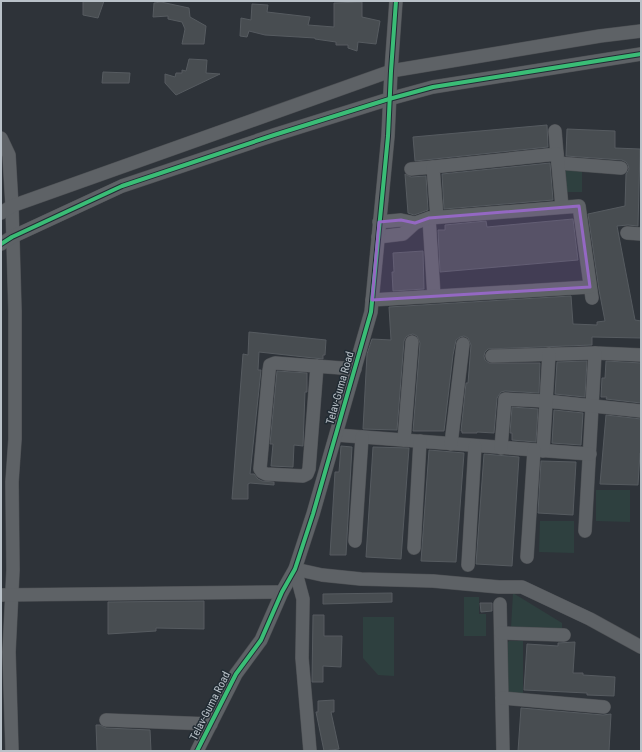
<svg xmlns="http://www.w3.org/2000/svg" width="642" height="752" viewBox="0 0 642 752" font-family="'Roboto Condensed',sans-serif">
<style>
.green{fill:#2e403f}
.building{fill:#484d51;stroke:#565b60}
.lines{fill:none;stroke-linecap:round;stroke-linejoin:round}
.minor-casing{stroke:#4c4f53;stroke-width:14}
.minor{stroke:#5e6266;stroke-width:13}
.cycleway-casing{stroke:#212b33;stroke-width:6}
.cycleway{stroke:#3abd76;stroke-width:4}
.marked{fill:#9468c3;fill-opacity:0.2;stroke:#9468c3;stroke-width:3;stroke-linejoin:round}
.labels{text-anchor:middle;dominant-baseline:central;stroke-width:3;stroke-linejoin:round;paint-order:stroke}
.street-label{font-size:11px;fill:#b9c1c8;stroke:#212b33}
</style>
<rect width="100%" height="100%" fill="#2e3339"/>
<g class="green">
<polygon points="582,167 582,192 564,192 564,168"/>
<polygon points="596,490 630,490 630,522 596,521"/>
<polygon points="540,521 574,521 574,553 539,552"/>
<polygon points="513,593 562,623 562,631 511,628"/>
<polygon points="464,597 479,597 479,614 486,614 486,636 464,636"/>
<polygon points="363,617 394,617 394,676 378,675 363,658"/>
<polygon points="509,641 523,641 523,693 508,693 508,642"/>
</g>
<g class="building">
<polygon points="83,1 104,1 98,18 83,15"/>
<polygon points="161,2 189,8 190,17 206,26 204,44 182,44 185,29 182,22 168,19 168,16 153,17 154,3"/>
<polygon points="362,2 362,17 380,21 376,44 358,42 357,51 348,48 348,45 336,45 336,42 315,39 315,38 265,35 249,31 247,37 240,36 241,18 251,20 252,4 268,5 267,12 310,17 308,25 334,27 334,3"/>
<polygon points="189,59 207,60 206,73 220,74 176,95 165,83 165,74 175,77 176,73 182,73 182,70 186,71"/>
<polygon points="103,72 130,73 129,83 102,83"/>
<polygon points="547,125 548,147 415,161 413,137"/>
<polygon points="567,129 615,131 615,148 640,149 638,226 628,225 617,226 635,320 641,321 641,338 592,337 592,345 488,349 485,352 484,356 485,360 489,363 540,363 539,393 505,391 501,392 497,398 494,433 477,432 477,433 462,433 462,431 461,431 466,383 468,383 471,345 468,338 464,336 460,337 456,340 453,355 444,431 413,431 420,343 417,336 413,334 409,335 406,337 404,341 397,430 363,429 367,354 372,339 391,340 389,307 571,296 573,324 597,325 597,322 605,321 599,290 588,214 625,206 626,174 629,169 628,165 626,162 622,160 566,156"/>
<polygon points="550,163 553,200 444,209 442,174"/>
<polygon points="405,174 411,177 426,176 428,210 414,215 408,213"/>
<polygon points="573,219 578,260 440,272 438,230 445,230 445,225 486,221 487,227"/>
<polygon points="423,251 424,289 393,291 392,272 394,272 393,253"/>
<polygon points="249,332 326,340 325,355 323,355 323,359 259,352 258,370 261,370 250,474 254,474 258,479 262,481 274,482 274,485 250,483 248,484 248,499 232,499 243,354 248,355"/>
<polygon points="587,361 585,397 555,394 557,362"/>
<polygon points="606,361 641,363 641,403 606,399 607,397 601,397 602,378 605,378"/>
<polygon points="277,371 307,373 307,392 305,392 303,446 294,445 293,467 271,466 273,444 270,444"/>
<polygon points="512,407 538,409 536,442 512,440 512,433 510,433"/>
<polygon points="554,410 583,413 581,445 552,443"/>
<polygon points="606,415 641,419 641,453 640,453 638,485 600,484"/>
<polygon points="341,446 352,447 346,555 330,555 335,472 339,472"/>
<polygon points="373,447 409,448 401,559 366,557"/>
<polygon points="429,450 464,453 456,562 421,561"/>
<polygon points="484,454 519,457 512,566 476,564"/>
<polygon points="541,461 576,462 573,515 538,513"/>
<polygon points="392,593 392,602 323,604 323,594"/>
<polygon points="204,601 204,629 156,628 156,631 108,634 108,602"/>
<polygon points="480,603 492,603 492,611 481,612"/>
<polygon points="313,615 324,615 324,636 342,636 341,667 323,666 323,682 312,682"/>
<polygon points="575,642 573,673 583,673 583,675 615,677 614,696 587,695 587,693 524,690 527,644 558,646 558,643"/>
<polygon points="334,700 334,712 331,712 339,749 324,751 316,712 318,712 318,701"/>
<polygon points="521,708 603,715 611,714 609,751 518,751"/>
<polygon points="96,725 100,725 106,728 150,730 151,751 97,751"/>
</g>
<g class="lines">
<g class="minor-casing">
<g id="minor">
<polyline points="555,131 557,154"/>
<polyline points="1,138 9,155 12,206 15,311 15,439 12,482 13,570 9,652 12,751"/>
<polyline points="558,163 621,168"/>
<polyline points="411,169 433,167"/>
<polyline points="1,213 12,206 391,71 600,36 641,31"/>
<polyline points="437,217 433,167 557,154 562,207"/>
<polyline points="429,218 434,296"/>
<polyline points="379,222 401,220 415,223"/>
<polyline points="627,233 641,234"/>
<polyline points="378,237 403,234 415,223 429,218 579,206 592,298"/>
<polyline points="1,244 12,237 122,186 274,135 389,99 433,87 641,54"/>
<polyline points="372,300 590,287"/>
<polyline points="595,353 641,355"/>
<polyline points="492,356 595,353 585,531"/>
<polyline points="317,366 309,469 307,474 303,476 266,474 262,472 260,469 269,371 270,365 275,363 355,369"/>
<polyline points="336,435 590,454"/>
<polyline points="404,440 412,342"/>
<polyline points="451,444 463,344"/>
<polyline points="501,448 505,399 546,401 641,411"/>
<polyline points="543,451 549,354"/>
<polyline points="355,541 362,437"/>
<polyline points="414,548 420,441"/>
<polyline points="527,557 534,450"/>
<polyline points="468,565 475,446"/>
<polyline points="1,595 282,592"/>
<polyline points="500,604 503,751"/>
<polyline points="501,633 564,635"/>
<polyline points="502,698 604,707"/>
<polyline points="106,720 211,724"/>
<polyline points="197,751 236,674 261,640 282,592 295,569 313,514 371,312 388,136 391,71 396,1"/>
<polyline points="310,751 302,658 303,599 295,569 322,575 361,579 433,581 499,587 522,587 590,619 641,647"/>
</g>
</g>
<use href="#minor" class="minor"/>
<g class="cycleway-casing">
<g id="cycleway">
<polyline points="1,244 12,237 122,186 274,135 389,99 433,87 641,54"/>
<polyline points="197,751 236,674 261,640 282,592 295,569 313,514 371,312 388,136 391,71 396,1"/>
</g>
</g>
<use href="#cycleway" class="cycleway"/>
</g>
<path class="marked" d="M579,206L590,287L372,300L379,222L401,220L415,223L429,218Z"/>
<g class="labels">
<g class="street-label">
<text transform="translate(340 388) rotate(-74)">Telav-Guma Road</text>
<text transform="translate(210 706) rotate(-63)">Telav-Guma Road</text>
</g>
</g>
<rect width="642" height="752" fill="none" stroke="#b9c1c8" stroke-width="4"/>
</svg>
